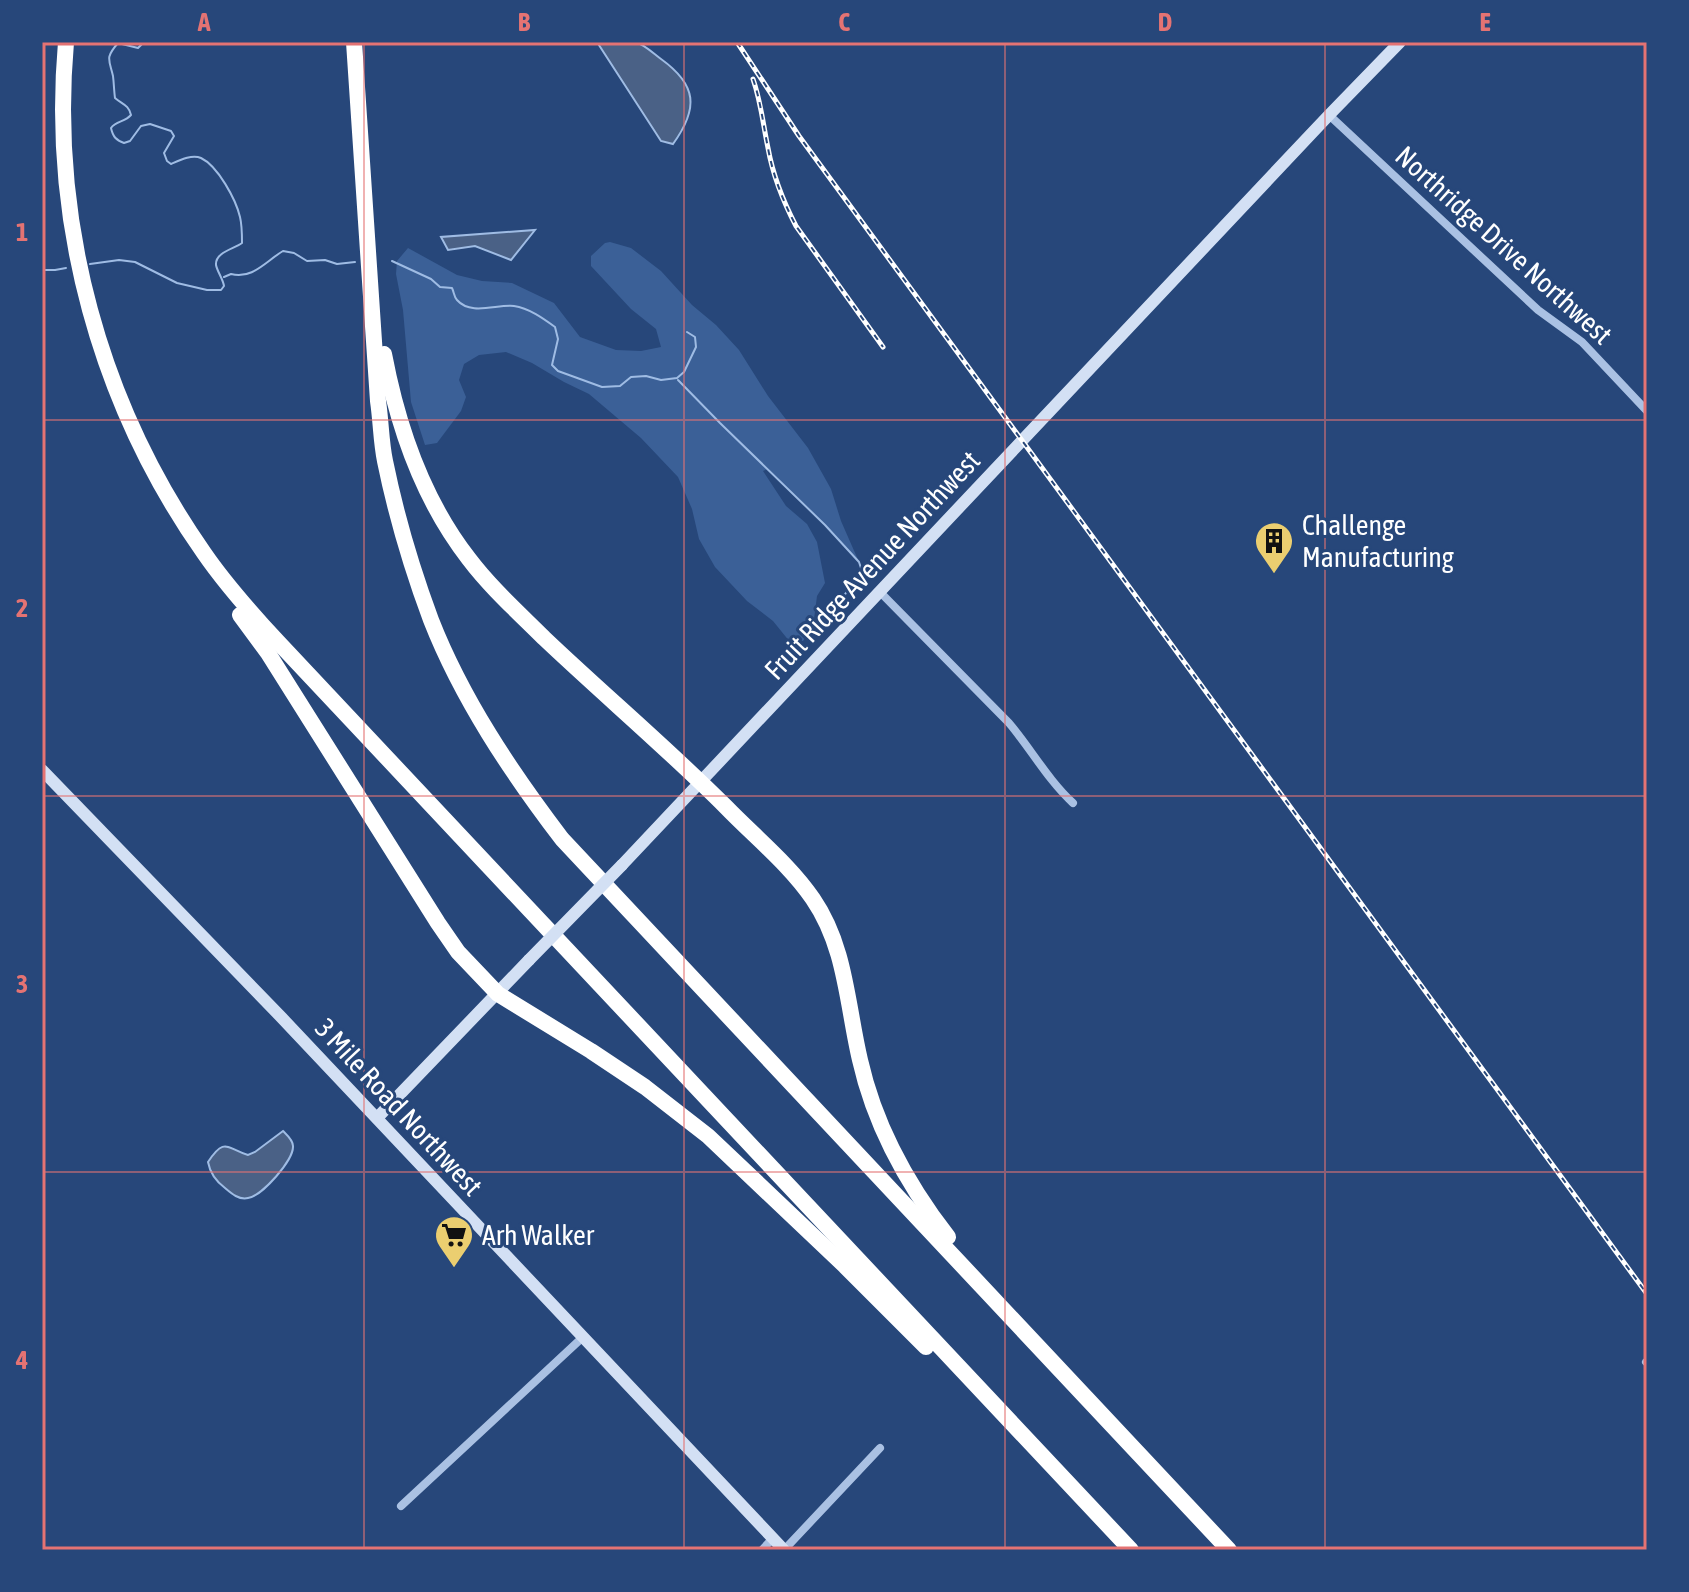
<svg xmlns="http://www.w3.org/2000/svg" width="1689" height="1592" viewBox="0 0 1689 1592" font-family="'Asap Condensed',sans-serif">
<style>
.green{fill:#3b6097}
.water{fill:#4a6186;stroke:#9fbce4;stroke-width:2}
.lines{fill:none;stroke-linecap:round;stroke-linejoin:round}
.stream{stroke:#9fbce4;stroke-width:2}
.street{stroke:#aac1e3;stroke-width:8}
.secondary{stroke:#d3e0f4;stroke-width:12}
.highway{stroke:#fff;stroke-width:16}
.rail-casing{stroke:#fff;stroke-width:5}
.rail{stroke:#27477a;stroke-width:2;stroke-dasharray:6;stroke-linecap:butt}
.secondary-bridge{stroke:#d3e0f4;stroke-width:12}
.grid{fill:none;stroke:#e47373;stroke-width:2;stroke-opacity:0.55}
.labels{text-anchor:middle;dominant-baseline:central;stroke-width:6;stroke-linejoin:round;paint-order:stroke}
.street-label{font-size:28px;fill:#fff;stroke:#27477a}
.poi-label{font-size:28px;fill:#fff;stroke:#27477a;text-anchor:start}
.neatline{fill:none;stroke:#e47373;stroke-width:3}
.grid-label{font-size:26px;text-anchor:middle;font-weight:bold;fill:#e47373}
</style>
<rect width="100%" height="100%" fill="#27477a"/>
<polygon class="green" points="610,242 631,248 661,271 692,305 716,325 739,350 768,396 808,448 831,489 841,521 859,562 825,525 767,469 763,471 786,506 807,524 817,542 825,583 817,596 813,627 803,641 790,642 773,621 747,601 715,567 699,539 692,509 678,477 641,438 589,394 564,382 532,363 506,352 479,355 464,364 459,380 466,397 461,411 437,443 425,445 411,402 403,310 396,274 397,261 408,248 457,275 482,281 512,283 554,303 580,337 616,350 641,351 661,347 656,329 631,309 591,266 591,256 605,243"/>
<g class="water">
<path d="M597,42C609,42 624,39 635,42C644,44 654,54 661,59C697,85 699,108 673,144L661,141Z"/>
<polygon points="535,230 511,260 475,246 448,250 441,237"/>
<path d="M283,1131C287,1135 293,1140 293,1146C294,1160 262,1196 248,1198C239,1200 232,1194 225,1188C217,1182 210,1173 208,1162C225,1136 227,1149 248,1155L255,1152Z"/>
</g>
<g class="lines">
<g class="stream">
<path d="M392,261L431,279L440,287L452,288C454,292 454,297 457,300C471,316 497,304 514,306C529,308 544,319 555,327L558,339L552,365L558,371L602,387L620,386L631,377L646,376L661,380L677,378L684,372L696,347L695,337L687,332"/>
<path d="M90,264L119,260L135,262L177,283L207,290H221L224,286C223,279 217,271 216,265C215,252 234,249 242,243C242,235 242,225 240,217C236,200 218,166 201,158C192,154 180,160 171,164L167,161L164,153L174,136L171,131L150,124L141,126L130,141L124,143C116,140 113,137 111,128C116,121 125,122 131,115C129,105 122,104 115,98C114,91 114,84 113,76C109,59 105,58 118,43L138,48L144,42"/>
<polyline points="42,270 55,270 66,268"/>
<path d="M224,277L231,274C252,280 266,261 283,251L294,253L307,261L325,260L337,264L355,262"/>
<polyline points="678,380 720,423 825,525 859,562 862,571 859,579 834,606"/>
</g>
<g class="street">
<polyline points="1329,115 1538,310 1582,342 1647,411"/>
<path d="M880,592L1009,723C1031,749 1048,780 1073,803"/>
<polyline points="1646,1362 1647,1363"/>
<polyline points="401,1506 583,1337"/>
<polyline points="762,1550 773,1538"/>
<polyline points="784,1550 880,1448"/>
</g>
<g class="secondary">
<polyline points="42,770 282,1018 784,1550"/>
<polyline points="622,865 1329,115 1400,42"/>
<polyline points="377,1118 529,960"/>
</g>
<g class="highway">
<path d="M66,42C50,223 100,405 204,553C226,585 252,614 278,642L1131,1550"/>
<path d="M354,42L378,401C381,421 381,442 385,461C396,515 412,569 431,620C462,699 511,772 562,839L1229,1550"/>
<path d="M384,354C398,428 423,500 469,559C491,588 518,612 544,638C604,695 667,748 726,807C754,836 790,865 813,899C846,947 847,1005 860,1060C875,1127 907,1184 948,1237"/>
<polyline points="240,615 268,653 438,923 458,952 498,994 591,1051 645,1087 708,1136 845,1266 926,1347"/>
</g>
<g class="rail-casing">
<g id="rail">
<polyline points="737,42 799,136 1647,1294"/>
<path d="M753,79C761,102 763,124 768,148C773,176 783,201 796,226L883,347"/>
</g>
</g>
<use href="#rail" class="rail"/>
<polyline class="secondary-bridge" points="529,960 622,865"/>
</g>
<path class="grid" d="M364,42V1550M684,42V1550M1005,42V1550M1325,42V1550M42,420H1647M42,796H1647M42,1172H1647"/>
<defs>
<g id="building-pin" transform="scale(2)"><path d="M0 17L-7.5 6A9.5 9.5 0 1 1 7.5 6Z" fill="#ebce70" stroke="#27477a"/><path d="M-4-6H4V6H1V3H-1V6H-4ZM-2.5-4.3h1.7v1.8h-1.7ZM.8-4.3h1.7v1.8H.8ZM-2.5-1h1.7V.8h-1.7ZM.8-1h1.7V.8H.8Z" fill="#111"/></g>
<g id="supermarket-pin" transform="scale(2)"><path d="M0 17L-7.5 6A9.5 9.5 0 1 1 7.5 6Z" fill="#ebce70" stroke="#27477a"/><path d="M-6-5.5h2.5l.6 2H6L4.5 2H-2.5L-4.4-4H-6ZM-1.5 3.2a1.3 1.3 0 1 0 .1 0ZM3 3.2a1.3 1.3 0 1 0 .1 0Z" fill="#111"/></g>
</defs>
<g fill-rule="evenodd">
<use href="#building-pin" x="1274" y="541"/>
<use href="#supermarket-pin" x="454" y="1235"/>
</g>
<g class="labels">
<g class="street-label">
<text transform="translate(1504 245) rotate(42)">Northridge Drive Northwest</text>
<text transform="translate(872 565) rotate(-47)">Fruit Ridge Avenue Northwest</text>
<text transform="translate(399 1107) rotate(47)">3 Mile Road Northwest</text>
</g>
<g class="poi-label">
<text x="1302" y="525">Challenge<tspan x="1302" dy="32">Manufacturing</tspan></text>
<text x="482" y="1235">Arh Walker</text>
</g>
</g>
<rect width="1689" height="1592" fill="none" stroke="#27477a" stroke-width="88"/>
<rect x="44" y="44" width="1601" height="1504" class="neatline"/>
<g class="grid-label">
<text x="204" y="31">A</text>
<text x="524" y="31">B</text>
<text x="844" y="31">C</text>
<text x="1165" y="31">D</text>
<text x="1485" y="31">E</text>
<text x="22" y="241">1</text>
<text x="22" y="617">2</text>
<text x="22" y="993">3</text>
<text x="22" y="1369">4</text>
</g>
</svg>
